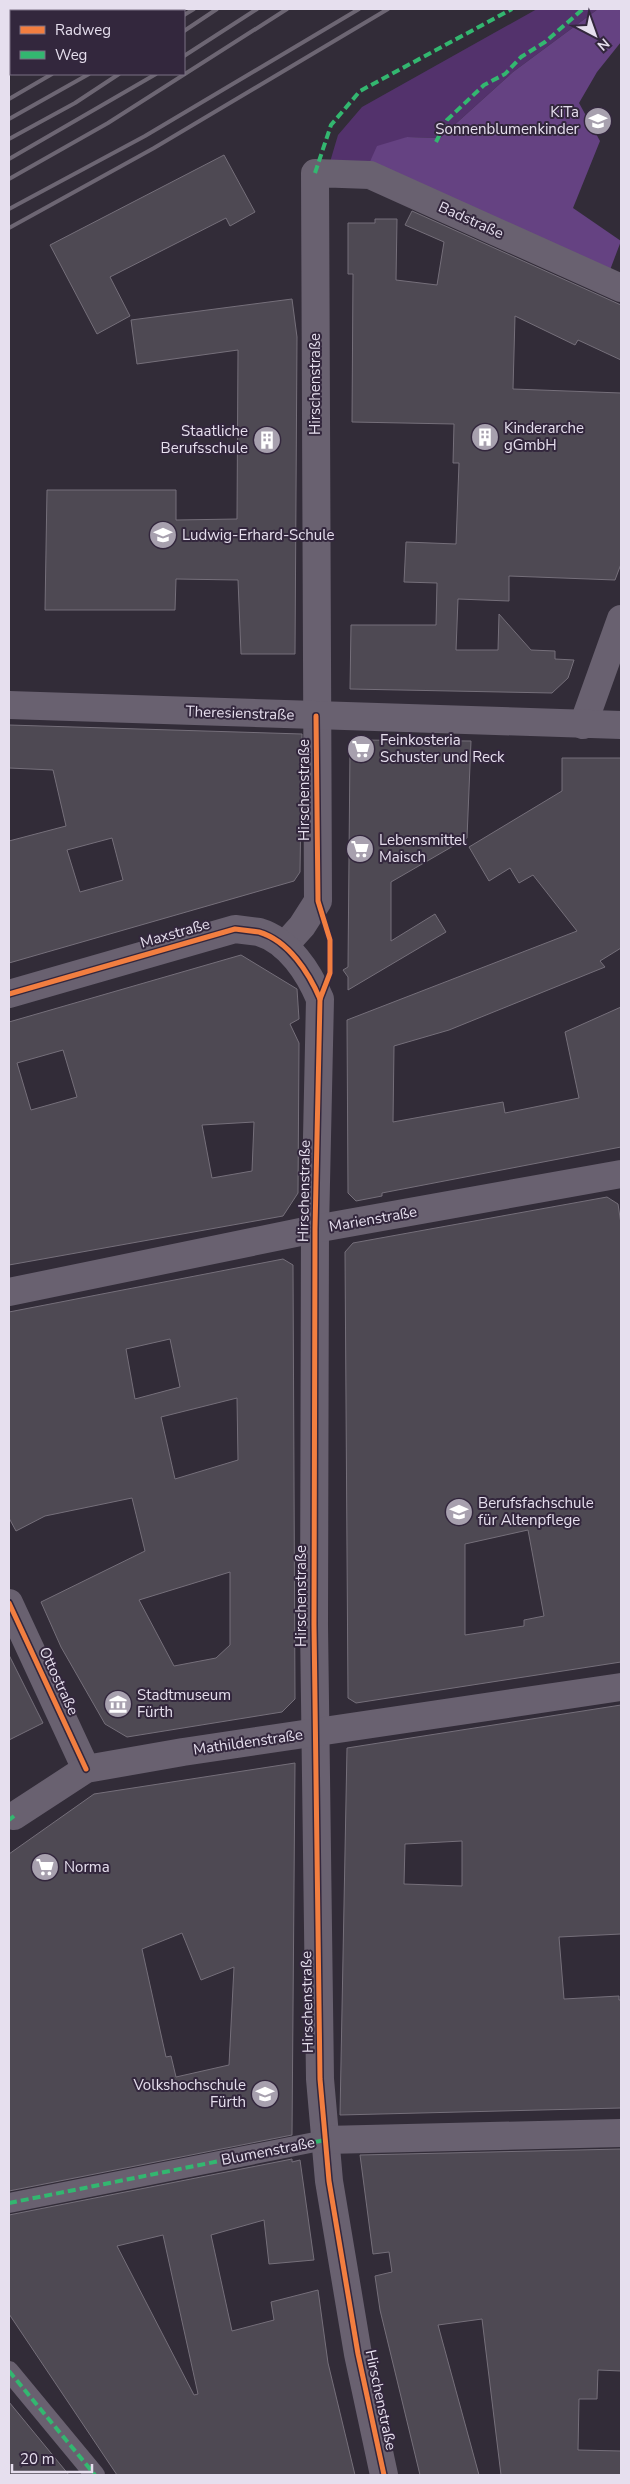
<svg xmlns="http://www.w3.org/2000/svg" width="630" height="2484" viewBox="0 0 630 2484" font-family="'Nunito Sans',sans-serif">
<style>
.green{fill:#53326c}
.forest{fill:#654282}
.building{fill:#4e4953;stroke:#756f7a;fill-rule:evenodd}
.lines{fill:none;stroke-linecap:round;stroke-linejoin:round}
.pedestrian{stroke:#696170;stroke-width:20}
.minor{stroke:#696170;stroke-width:28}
.tertiary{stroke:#696170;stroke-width:28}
.rail{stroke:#6d6673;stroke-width:4}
.quiet{stroke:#33b770;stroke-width:4;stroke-dasharray:8 4;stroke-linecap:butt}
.cycleway-casing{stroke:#33273d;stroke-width:8}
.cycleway{stroke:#f27e40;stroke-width:5}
.labels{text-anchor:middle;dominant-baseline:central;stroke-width:4;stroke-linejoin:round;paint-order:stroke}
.poi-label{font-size:15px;fill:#e6dfee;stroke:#33273d;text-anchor:start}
.street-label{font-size:15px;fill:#e6dfee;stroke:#33273d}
</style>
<rect width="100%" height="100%" fill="#322c38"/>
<polygon class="green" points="537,9 598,9 513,72 440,138 407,137 368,166 330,162 338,135 362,107"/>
<polygon class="forest" points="598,9 621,9 621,42 597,72 579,103 600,141 573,208 621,241 610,270 368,166 377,146 407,137 440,138 513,72"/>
<g class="building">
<polygon points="224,155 255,212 230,226 226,218 110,277 130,316 97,334 50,245"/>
<polygon points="412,211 621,305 621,360 578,340 575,345 515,316 513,389 621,393 621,564 615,580 509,576 509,601 458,599 456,650 498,650 499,614 531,650 555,651 555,659 574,660 568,678 552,693 350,689 351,625 436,625 437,583 404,582 406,542 456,544 459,463 453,463 454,424 352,422 353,274 348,274 348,223 375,223 375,219 397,219 396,280 437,285 444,242 405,225"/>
<polygon points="292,299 297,337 295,654 241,654 238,580 176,579 175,610 45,610 47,490 176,490 176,520 237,519 238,350 137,364 131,320"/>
<path d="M9,725L302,734L300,872L294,881L9,963V841L66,826L53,770L9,768ZM112,838L123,880L80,892L67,850Z"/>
<polygon points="358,740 471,741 467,838 391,882 391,941 435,914 446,932 348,990 348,977 343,970 348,967 350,749"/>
<polygon points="562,758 621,758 621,948 600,961 605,967 449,1030 394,1046 393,1122 503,1102 505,1113 579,1098 565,1032 621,1007 621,1147 382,1193 382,1196 356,1201 348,1193 347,1020 577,931 533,875 519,883 510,868 489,881 469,847 562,791"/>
<path d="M241,955L297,989L299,1019L290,1024L299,1043L298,1193L283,1216L9,1265V1022ZM63,1050L77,1097L31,1110L17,1063ZM254,1122L252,1171L212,1178L202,1125Z"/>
<path d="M607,1197L618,1204L621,1224V1662L356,1703L348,1698L345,1252L353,1243ZM528,1530L544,1616L524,1620V1626L465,1635V1544Z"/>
<path d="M283,1259L293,1265L295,1699L282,1712L127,1737L105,1724L61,1647L41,1602L145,1551L132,1498L45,1516L16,1531L9,1518V1312ZM170,1339L180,1387L135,1399L126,1349ZM237,1398L238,1460L175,1479L161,1417ZM230,1572V1645L216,1658L174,1666L139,1600Z"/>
<polygon points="9,1655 43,1723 9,1740"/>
<path d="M621,1705V1934L559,1937L564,1999L619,1996V2000H621V2108L340,2115L347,1748ZM462,1841V1886L404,1884L405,1844Z"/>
<path d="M295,1763L292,2135L9,2191V1854L94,1794ZM182,1933L201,1980L234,1967L229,2065L176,2077L171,2056L166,2057L142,1949Z"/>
<polygon points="621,2149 621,2371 598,2370 597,2399 579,2399 578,2450 621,2451 621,2475 501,2475 482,2319 438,2325 479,2475 420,2475 380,2310 375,2276 392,2272 389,2252 373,2254 360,2155"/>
<path d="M292,2159V2162L300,2160L314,2260L269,2264L264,2220L211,2235L232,2331L274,2320L271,2302L318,2290L328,2363L355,2475H117L9,2314V2215ZM163,2235L198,2394L194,2395L117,2246Z"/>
<polygon points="9,2402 69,2475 9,2475"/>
</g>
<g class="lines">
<g class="pedestrian">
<polyline points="9,2203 325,2140"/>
<polyline points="9,2371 95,2475"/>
</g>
<g class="minor">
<polyline points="583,725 621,619"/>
<polyline points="284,946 302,926 318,901 315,173 370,175 621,288"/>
<path d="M9,994L235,929C243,930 251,931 259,932C289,941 309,973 320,999L315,1229L314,1625L320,2079L329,2181L358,2354L384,2475"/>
<polyline points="9,1292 315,1229 621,1174"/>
<polyline points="9,1603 86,1769"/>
<polyline points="14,1816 86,1769 183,1752 621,1687"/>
<polyline points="325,2140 621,2133"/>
</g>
<polyline class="tertiary" points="9,705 621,725"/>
<g class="rail">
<polyline points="155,11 159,9"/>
<polyline points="184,15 194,9"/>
<polyline points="184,31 217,9"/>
<polyline points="184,56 257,9"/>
<polyline points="9,99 52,74"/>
<polyline points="9,119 89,74"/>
<polyline points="9,139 75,103 119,74"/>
<polyline points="9,159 156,74"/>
<polyline points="9,179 108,123 287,9"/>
<polyline points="9,209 145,136 359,9"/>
<polyline points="9,228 154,148 388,9"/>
</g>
<g class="quiet">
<polyline points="436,142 447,120 484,85 505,74 521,57 545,42 583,9"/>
<polyline points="315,173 331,125 360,91 512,9"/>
<polyline points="9,1820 14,1816"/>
<polyline points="9,2203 325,2140"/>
<polyline points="9,2371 95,2475"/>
</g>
<g class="cycleway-casing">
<g id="cycleway">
<polyline points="316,716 318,901 330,940 330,973 320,999 315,1229 314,1625 320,2079 329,2181 358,2354 384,2475"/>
<path d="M9,994L235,929C243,930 251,931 259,932C289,941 309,973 320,999"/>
<polyline points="9,1603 86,1769"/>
</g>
</g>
<use href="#cycleway" class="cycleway"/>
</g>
<defs>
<g id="school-disc" transform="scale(1.4375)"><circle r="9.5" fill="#a7a0ae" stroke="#33273d"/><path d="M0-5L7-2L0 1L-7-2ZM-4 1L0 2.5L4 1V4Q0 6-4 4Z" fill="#fff"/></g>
<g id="building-disc" transform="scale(1.4375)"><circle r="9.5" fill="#a7a0ae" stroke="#33273d"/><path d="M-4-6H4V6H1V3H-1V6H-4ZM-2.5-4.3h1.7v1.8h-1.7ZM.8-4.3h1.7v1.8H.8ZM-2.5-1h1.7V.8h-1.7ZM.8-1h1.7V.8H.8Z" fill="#fff"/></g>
<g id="supermarket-disc" transform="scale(1.4375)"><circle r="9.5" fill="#a7a0ae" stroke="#33273d"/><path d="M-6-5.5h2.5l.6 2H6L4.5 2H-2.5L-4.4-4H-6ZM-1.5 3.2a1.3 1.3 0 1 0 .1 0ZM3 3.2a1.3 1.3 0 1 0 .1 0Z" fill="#fff"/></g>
<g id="museum-disc" transform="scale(1.4375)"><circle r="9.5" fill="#a7a0ae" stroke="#33273d"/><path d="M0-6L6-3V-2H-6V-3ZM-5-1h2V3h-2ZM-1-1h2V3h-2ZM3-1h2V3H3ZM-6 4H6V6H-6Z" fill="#fff"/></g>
<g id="university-disc" transform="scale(1.4375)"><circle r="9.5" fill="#a7a0ae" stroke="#33273d"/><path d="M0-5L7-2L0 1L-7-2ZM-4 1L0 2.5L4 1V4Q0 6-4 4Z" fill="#fff"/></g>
</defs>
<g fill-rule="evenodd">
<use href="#school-disc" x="598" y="121"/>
<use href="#building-disc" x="485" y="437"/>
<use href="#building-disc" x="267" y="440"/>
<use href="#school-disc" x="163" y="535"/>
<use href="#supermarket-disc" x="361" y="749"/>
<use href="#supermarket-disc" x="360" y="849"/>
<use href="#school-disc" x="459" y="1512"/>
<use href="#museum-disc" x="118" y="1704"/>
<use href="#supermarket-disc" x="45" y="1867"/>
<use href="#university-disc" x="265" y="2094"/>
</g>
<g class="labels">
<g class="poi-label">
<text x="579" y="112" text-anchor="end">KiTa<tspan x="579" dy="17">Sonnenblumenkinder</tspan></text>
<text x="504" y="428">Kinderarche<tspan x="504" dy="17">gGmbH</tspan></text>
<text x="248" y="431" text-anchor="end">Staatliche<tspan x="248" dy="17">Berufsschule</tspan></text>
<text x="182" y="535">Ludwig-Erhard-Schule</text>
<text x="380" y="740">Feinkosteria<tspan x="380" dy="17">Schuster und Reck</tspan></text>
<text x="379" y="840">Lebensmittel<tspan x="379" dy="17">Maisch</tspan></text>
<text x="478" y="1503">Berufsfachschule<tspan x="478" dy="17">für Altenpflege</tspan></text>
<text x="137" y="1695">Stadtmuseum<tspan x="137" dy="17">Fürth</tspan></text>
<text x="64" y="1867">Norma</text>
<text x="246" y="2085" text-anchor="end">Volkshochschule<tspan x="246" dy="17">Fürth</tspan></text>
</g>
<g class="street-label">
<text transform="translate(471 220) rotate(24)">Badstraße</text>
<text transform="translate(315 384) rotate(-90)">Hirschenstraße</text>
<text transform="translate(240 713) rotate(2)">Theresienstraße</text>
<text transform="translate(304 790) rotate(-90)">Hirschenstraße</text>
<text transform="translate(175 933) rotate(-16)">Maxstraße</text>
<text transform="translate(304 1191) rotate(-89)">Hirschenstraße</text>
<text transform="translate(373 1219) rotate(-10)">Marienstraße</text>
<text transform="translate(301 1596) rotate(-90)">Hirschenstraße</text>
<text transform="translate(59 1681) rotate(65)">Ottostraße</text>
<text transform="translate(248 1742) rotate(-8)">Mathildenstraße</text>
<text transform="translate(307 2002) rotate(-91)">Hirschenstraße</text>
<text transform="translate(268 2151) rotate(-11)">Blumenstraße</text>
<text transform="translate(381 2400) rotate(78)">Hirschenstraße</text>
</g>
</g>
<rect width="630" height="2484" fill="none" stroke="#e6dfee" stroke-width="20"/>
<rect x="10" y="10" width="175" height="65" fill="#33273d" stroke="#7b7184"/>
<rect x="20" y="26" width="25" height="8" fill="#f27e40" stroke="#7b7184"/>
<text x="55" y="35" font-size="15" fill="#e6dfee">Radweg</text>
<rect x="20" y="51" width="25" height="8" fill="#33b770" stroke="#7b7184"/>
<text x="55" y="60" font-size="15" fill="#e6dfee">Weg</text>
<g transform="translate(595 35) rotate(139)" stroke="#33273d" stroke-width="4" paint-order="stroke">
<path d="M0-4L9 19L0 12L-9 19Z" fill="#e6dfee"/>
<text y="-8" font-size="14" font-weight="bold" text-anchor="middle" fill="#e6dfee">N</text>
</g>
<path d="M12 2464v8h80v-8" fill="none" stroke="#e6dfee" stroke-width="2.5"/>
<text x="20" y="2464" font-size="15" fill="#e6dfee" stroke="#33273d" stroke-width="4" paint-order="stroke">20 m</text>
</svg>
